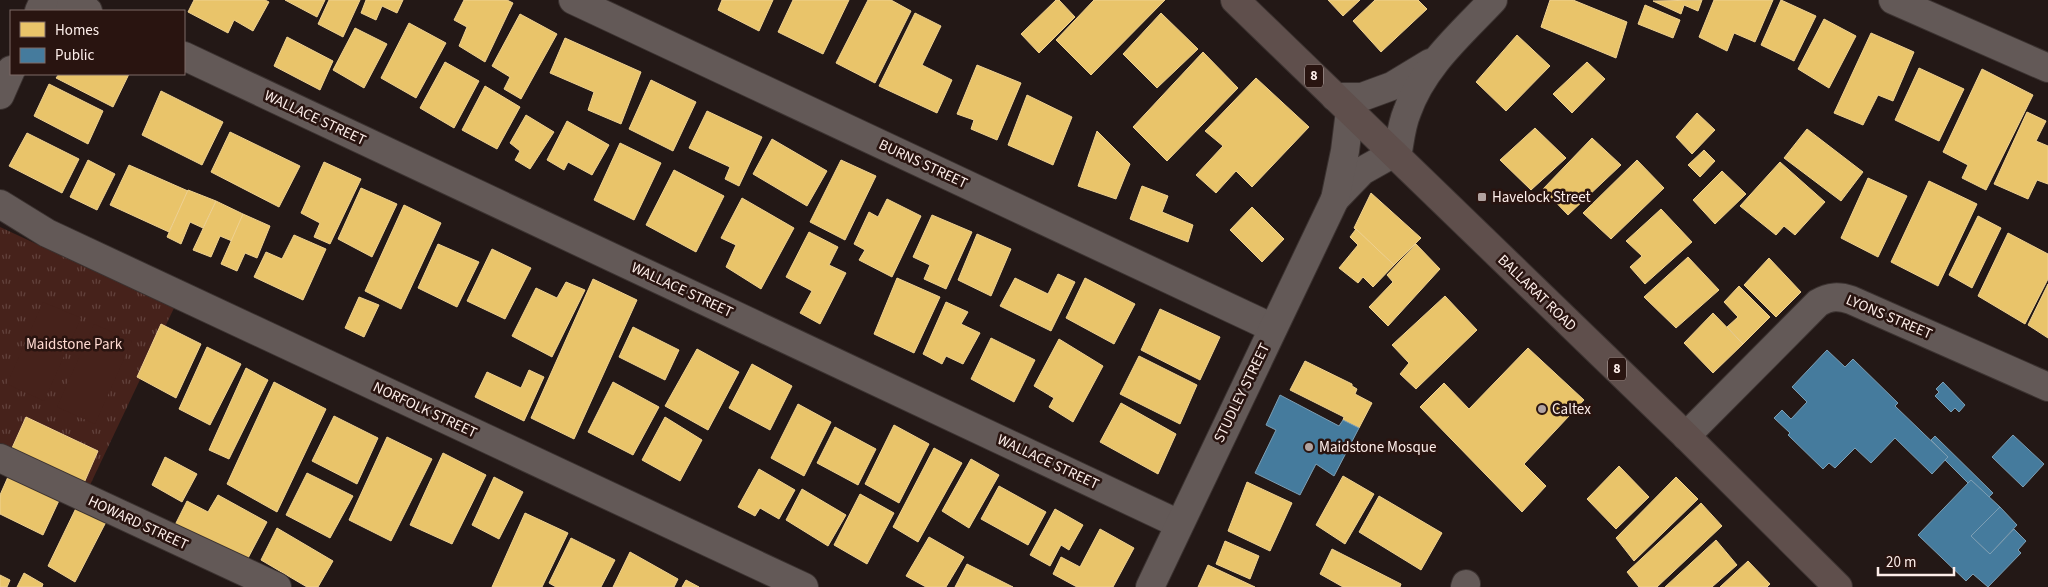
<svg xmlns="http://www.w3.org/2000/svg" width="2048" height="587" viewBox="0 0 2048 587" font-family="'Source Sans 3',sans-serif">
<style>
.park{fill:url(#park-tufts)}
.pitch{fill:#46221b}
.homes{fill:#e9c46a;stroke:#efd190}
.public{fill:#457b9d;stroke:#7c9eb4}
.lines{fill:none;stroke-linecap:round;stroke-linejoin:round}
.street-casing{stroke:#3b3230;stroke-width:30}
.highway-casing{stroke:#3b3230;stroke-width:30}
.street{stroke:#635957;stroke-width:28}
.highway{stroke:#5f4f4c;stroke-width:28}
.poi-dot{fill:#b1a3a0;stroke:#291410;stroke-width:2}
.labels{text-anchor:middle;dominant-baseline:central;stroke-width:5;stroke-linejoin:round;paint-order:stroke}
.shield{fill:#291410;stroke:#bdada9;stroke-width:1}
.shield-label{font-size:14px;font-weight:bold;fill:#fdeeea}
.street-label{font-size:15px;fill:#fdeeea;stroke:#291410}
.poi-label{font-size:15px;fill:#fdeeea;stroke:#291410;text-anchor:start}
.park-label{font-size:15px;fill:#fed9d1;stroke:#291410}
</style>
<defs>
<pattern id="park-tufts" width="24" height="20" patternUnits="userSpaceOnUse" patternTransform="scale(1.25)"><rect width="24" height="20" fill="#46221b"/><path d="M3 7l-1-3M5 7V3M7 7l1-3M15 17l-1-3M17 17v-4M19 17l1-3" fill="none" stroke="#62423c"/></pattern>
</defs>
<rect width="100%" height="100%" fill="#231816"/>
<polygon class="park" points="0,227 174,308 90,485 0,443"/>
<g class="pitch">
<polygon points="43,302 81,318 44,401 7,384"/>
<polygon points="94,324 132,341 95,424 57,407"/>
</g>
<g class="homes">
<polygon points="194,0 265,0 269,2 253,31 234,20 228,33 188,12"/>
<polygon points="285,0 325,0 317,17"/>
<polygon points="329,0 360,0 343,37 318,24"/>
<polygon points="366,0 403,0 397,13 382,6 376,20 361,13"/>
<polygon points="464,0 507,0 513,3 485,62 459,46 467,27 454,20"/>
<polygon points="722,0 773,0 759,31 718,10"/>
<polygon points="793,0 849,0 823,54 778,32"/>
<polygon points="868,0 891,0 911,11 875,83 836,63"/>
<polygon points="1056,0 1059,0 1075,17 1039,53 1021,34"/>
<polygon points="1094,0 1165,0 1091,75 1056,40"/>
<polygon points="1328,0 1360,0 1343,16"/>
<polygon points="1375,0 1418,0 1427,9 1381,52 1353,21"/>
<polygon points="1550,0 1573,0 1627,22 1616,58 1541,27"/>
<polygon points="1702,0 1698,11 1684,5 1681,14 1653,1"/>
<polygon points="1714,0 1773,0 1755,42 1734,33 1727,51 1699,37"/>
<polygon points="1781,0 1816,16 1794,61 1761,45"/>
<polygon points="1645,5 1680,20 1673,38 1638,24"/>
<polygon points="915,13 941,26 922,65 952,80 937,113 879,86"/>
<polygon points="1161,13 1198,49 1157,88 1123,54"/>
<polygon points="520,14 557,34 521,99 504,89 510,77 492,66"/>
<polygon points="1824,19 1856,36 1829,88 1798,69"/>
<polygon points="409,23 446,43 416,98 381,78"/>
<polygon points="355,28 387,44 364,88 333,70"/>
<polygon points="1871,33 1914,52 1893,101 1878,95 1863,125 1834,113"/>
<polygon points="1517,35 1550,66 1506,111 1476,82"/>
<polygon points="287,37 333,61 320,90 274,66"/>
<polygon points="565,38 641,72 621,124 588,110 594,92 550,73"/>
<polygon points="1203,52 1238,88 1167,161 1133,127"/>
<polygon points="445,62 479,81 454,128 420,108"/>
<polygon points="1587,62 1605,79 1572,113 1553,94"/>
<polygon points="977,65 1021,83 997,140 971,129 974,120 957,114"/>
<polygon points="1919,68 1964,89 1939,141 1895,120"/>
<polygon points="1982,69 2033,95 1986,190 1962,178 1968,165 1943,152"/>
<polygon points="59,74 129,74 113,107 56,78"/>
<polygon points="1256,78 1309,127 1252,187 1236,171 1216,193 1196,175 1223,146 1205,131"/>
<polygon points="651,80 696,102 673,151 629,129"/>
<polygon points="49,84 103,111 88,144 34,116"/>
<polygon points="485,86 520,107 497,149 462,130"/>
<polygon points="161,91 223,122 202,165 142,135"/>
<polygon points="1027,95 1072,117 1053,165 1008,145"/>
<polygon points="707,111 762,137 739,186 725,179 730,167 689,148"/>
<polygon points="2027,112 2046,121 2036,141 2048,146 2048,184 2037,180 2028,199 1994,184"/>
<polygon points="1697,113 1715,130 1692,154 1676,137"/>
<polygon points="526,115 554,132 530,169 515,160 520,151 510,143"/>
<polygon points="567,121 609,145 592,175 568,162 564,170 547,160"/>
<polygon points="1535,128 1566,158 1531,190 1500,160"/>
<polygon points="1807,129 1863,172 1841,201 1784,158"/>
<polygon points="1097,131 1130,164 1116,199 1078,186"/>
<polygon points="230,132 300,166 279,207 211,172"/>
<polygon points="27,133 79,159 62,193 9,166"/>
<polygon points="1592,138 1621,165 1568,215 1543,189"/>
<polygon points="772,139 827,171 807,206 753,174"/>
<polygon points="620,143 661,163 634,220 594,200"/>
<polygon points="1704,150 1715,161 1700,177 1688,165"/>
<polygon points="88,160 115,174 97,210 70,197"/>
<polygon points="841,160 876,176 845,240 810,222"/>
<polygon points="1637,160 1664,188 1611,239 1583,213"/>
<polygon points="324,162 361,179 330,244 314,237 320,223 301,213"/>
<polygon points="1780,162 1825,202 1795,235 1784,226 1776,235 1740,206"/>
<polygon points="129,165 188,191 169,232 110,205"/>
<polygon points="674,170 724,196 696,252 646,225"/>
<polygon points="1722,171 1746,194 1715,224 1693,200"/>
<polygon points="1868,178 1907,196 1878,257 1841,238"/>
<polygon points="1929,181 1977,204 1938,286 1891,262"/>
<polygon points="1142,186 1168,196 1162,212 1193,225 1188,242 1130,219"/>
<polygon points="361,188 397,204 372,257 338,239"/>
<polygon points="188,190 216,201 203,228 190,222 181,244 167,237"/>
<polygon points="1371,193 1421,238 1394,265 1354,228"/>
<polygon points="742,198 794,228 761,289 726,267 736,245 721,238"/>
<polygon points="887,199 921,216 892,277 859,260 865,250 854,244 869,212 878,217"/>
<polygon points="216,201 243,214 232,241 220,236 211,257 193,250"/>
<polygon points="404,205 441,223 401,309 365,291"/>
<polygon points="1252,207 1284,239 1262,262 1230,230"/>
<polygon points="1661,209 1692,242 1645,284 1630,267 1642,256 1626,241"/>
<polygon points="243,214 270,226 257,258 245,253 237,271 221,264"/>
<polygon points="932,215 972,232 946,289 924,279 930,265 913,257"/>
<polygon points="1978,216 2001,228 1972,288 1949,275"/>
<polygon points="1356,229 1394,265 1373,287 1363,277 1358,283 1339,268 1358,245 1350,237"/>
<polygon points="809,232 838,247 829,265 846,273 820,324 800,313 812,291 786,277"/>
<polygon points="2008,233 2048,254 2048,279 2025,324 1978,296"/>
<polygon points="977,234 1011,249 991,296 958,280"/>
<polygon points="294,235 326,249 303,300 254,277 266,252 282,259"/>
<polygon points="438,244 479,262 457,307 418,288"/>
<polygon points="1416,244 1440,269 1388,326 1369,307 1393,282 1387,275"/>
<polygon points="492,249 531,268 505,319 467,301"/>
<polygon points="1688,257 1719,290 1676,328 1644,297"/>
<polygon points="1769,258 1801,292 1776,317 1744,285"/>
<polygon points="1058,274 1075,282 1051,331 1000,306 1015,278 1048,294"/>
<polygon points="897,278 940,297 914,353 874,334"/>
<polygon points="1085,278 1135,304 1114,344 1066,318"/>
<polygon points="593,279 637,300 574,439 531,418"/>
<polygon points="566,282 585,290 552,357 512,336 536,288 557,298"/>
<polygon points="2048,284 2048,338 2028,325"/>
<polygon points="1739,286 1770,317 1743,344 1727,327 1738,317 1724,302"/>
<polygon points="1445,296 1477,330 1416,389 1400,374 1409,363 1392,345"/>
<polygon points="359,297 379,305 364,337 345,328"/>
<polygon points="946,302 968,312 961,324 980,333 963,364 946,356 942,364 923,354"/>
<polygon points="1160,309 1220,337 1200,380 1141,350"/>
<polygon points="1713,313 1743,344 1713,373 1684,343"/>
<polygon points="161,324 201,344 176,398 137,377"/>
<polygon points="633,327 679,350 665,380 619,357"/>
<polygon points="991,338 1035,360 1014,402 971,379"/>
<polygon points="1059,339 1103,366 1073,422 1049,407 1054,398 1034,386"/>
<polygon points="207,347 241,364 210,425 179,409"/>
<polygon points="1528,348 1584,400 1524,464 1546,486 1522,512 1420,407 1444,383 1469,409"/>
<polygon points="697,349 739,372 708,430 665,406"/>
<polygon points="1139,356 1197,385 1180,424 1120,394"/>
<polygon points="1305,361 1352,384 1352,386 1357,389 1355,394 1372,403 1359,428 1343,420 1344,417 1290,390"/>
<polygon points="752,364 792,386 770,430 729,408"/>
<polygon points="246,368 268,380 229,459 209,450"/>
<polygon points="529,370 544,377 524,421 475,397 487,372 521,388"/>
<polygon points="274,382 326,409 277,512 227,484"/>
<polygon points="613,382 659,407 633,455 588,432"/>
<polygon points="1121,403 1176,434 1158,474 1100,442"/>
<polygon points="798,404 831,422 804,476 771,458"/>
<polygon points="334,416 378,438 357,484 312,461"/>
<polygon points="26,417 98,451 84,483 12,448"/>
<polygon points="665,417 702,440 680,481 642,460"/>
<polygon points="894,425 929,444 899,503 865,484"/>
<polygon points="835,427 876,449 858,485 817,463"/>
<polygon points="387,437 432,459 391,541 349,520"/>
<polygon points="934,448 962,463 918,542 893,527"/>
<polygon points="443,453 486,475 452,544 410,525"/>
<polygon points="165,457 197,474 182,502 152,485"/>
<polygon points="971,459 999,475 969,528 942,511"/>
<polygon points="1619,466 1649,497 1616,529 1587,499"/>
<polygon points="759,469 795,490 779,519 760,508 755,516 738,507"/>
<polygon points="11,470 62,494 43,535 0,514 0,495"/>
<polygon points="307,473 353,496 330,538 286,515"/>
<polygon points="1343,476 1374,494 1345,544 1316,525"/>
<polygon points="494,477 523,492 499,539 472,525"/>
<polygon points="1676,477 1698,499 1634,561 1616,538"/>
<polygon points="1247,482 1292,503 1270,551 1228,531"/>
<polygon points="999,486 1046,512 1028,545 981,519"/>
<polygon points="802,489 846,515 828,546 786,520"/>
<polygon points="860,494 894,513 867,564 834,545"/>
<polygon points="218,495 267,522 247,560 175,525 187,501 208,512"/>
<polygon points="1379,496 1442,533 1421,570 1359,532"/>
<polygon points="1701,503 1722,526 1657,587 1639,587 1627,572"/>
<polygon points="78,504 107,520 75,582 48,566"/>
<polygon points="1055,509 1083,525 1069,550 1061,545 1050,566 1030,555"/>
<polygon points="525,513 568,533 542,587 492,587"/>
<polygon points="277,528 333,561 318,587 307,587 261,560"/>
<polygon points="1100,529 1134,548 1113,587 1077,587 1053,574 1061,557 1080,567"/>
<polygon points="929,537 964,557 946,587 926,587 906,576"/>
<polygon points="571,538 615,560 601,587 556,587 549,583"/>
<polygon points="1716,540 1737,565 1712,587 1665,587"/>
<polygon points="1225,541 1259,556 1250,579 1216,564"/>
<polygon points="1332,549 1401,584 1400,587 1343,587 1320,574"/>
<polygon points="630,552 678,579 674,587 613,587"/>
<polygon points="1748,561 1770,584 1767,587 1720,587"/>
<polygon points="967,564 1013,587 955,587"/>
<polygon points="1208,565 1255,587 1198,587"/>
<polygon points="24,573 43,584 42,587 17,587"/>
<polygon points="0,575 10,580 7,587 0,587"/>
<polygon points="686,580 699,587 682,587"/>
</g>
<g class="public">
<polygon points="1827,350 1845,367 1853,359 1898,403 1895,406 1948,457 1932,474 1895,438 1871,463 1855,448 1835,468 1829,463 1823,469 1788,435 1790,433 1774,418 1782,410 1791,419 1807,402 1792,387"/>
<polygon points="1943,382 1965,405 1959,412 1955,408 1951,412 1935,396 1939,392 1936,389"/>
<polygon points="1280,395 1339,426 1343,420 1359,428 1334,476 1316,464 1300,495 1255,473 1276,430 1266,425"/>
<polygon points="2013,435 2044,464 2023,487 1992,457"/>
<polygon points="1935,436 1993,493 1989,497 1971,480 1968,483 1945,460 1948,457 1931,440"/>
<polygon points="1971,480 2000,507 1971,536 1990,554 2014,529 2026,541 2018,550 2021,553 1988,587 1973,574 1966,581 1918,535"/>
<polygon points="2000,507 2017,525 1990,554 1971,536"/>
</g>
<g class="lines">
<g class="street-casing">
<g id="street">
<polyline points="64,0 88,11"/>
<polyline points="573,0 1273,328"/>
<polyline points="1893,0 2048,68"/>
<polyline points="39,11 44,0"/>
<polyline points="184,56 1179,524"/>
<polyline points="0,95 11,70"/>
<polyline points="1335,97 1362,97 1392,86 1430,63"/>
<path d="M1397,157C1400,142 1401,126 1407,112C1423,66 1461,34 1493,0"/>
<polyline points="1335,199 1362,171 1394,153"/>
<polyline points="0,204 47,233 804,587"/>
<path d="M1686,436L1818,303C1830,296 1839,296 1851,300L2048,387"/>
<polyline points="0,458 277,587"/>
<polyline points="1150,587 1335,199 1345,151 1350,111"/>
<polyline points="1465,587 1466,584"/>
</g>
</g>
<g class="highway-casing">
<polyline id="highway" points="1235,0 1686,436 1838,587"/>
</g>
<use href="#street" class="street"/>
<use href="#highway" class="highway"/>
</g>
<g class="poi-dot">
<rect x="1477" y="192" width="10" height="10" rx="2.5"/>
<circle cx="1542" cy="409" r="5"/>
<circle cx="1309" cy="447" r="5"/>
</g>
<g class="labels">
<g class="shield">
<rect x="1305" y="64.5" width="18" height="23" rx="4"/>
<rect x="1608" y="357.5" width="18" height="23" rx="4"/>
</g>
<g class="shield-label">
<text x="1314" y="76">8</text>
<text x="1617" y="369">8</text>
</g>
<g class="street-label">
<text transform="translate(315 118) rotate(25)">WALLACE STREET</text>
<text transform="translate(923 164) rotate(25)">BURNS STREET</text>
<text transform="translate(682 290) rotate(25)">WALLACE STREET</text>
<text transform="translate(1537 293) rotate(44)">BALLARAT ROAD</text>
<text transform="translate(1889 317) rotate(23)">LYONS STREET</text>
<text transform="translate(1242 393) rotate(-64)">STUDLEY STREET</text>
<text transform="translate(425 410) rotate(25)">NORFOLK STREET</text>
<text transform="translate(1048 462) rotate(25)">WALLACE STREET</text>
<text transform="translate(138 523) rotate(25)">HOWARD STREET</text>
</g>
<g class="poi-label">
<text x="1492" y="197">Havelock Street</text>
<text x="1552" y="409">Caltex</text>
<text x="1319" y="447">Maidstone Mosque</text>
</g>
<g class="park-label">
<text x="74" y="344">Maidstone Park</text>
</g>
</g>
<rect x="10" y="10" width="175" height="65" fill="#291410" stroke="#7e6b67"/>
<rect x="20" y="22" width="25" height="15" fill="#e9c46a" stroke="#7e6b67"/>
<text x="55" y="35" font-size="15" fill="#fdeeea">Homes</text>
<rect x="20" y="48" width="25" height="15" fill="#457b9d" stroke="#7e6b67"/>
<text x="55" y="60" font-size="15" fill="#fdeeea">Public</text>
<path d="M1878 567v8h76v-8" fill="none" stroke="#fdeeea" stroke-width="2.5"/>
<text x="1886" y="567" font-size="15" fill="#fdeeea" stroke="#291410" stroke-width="4" paint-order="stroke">20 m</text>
</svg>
